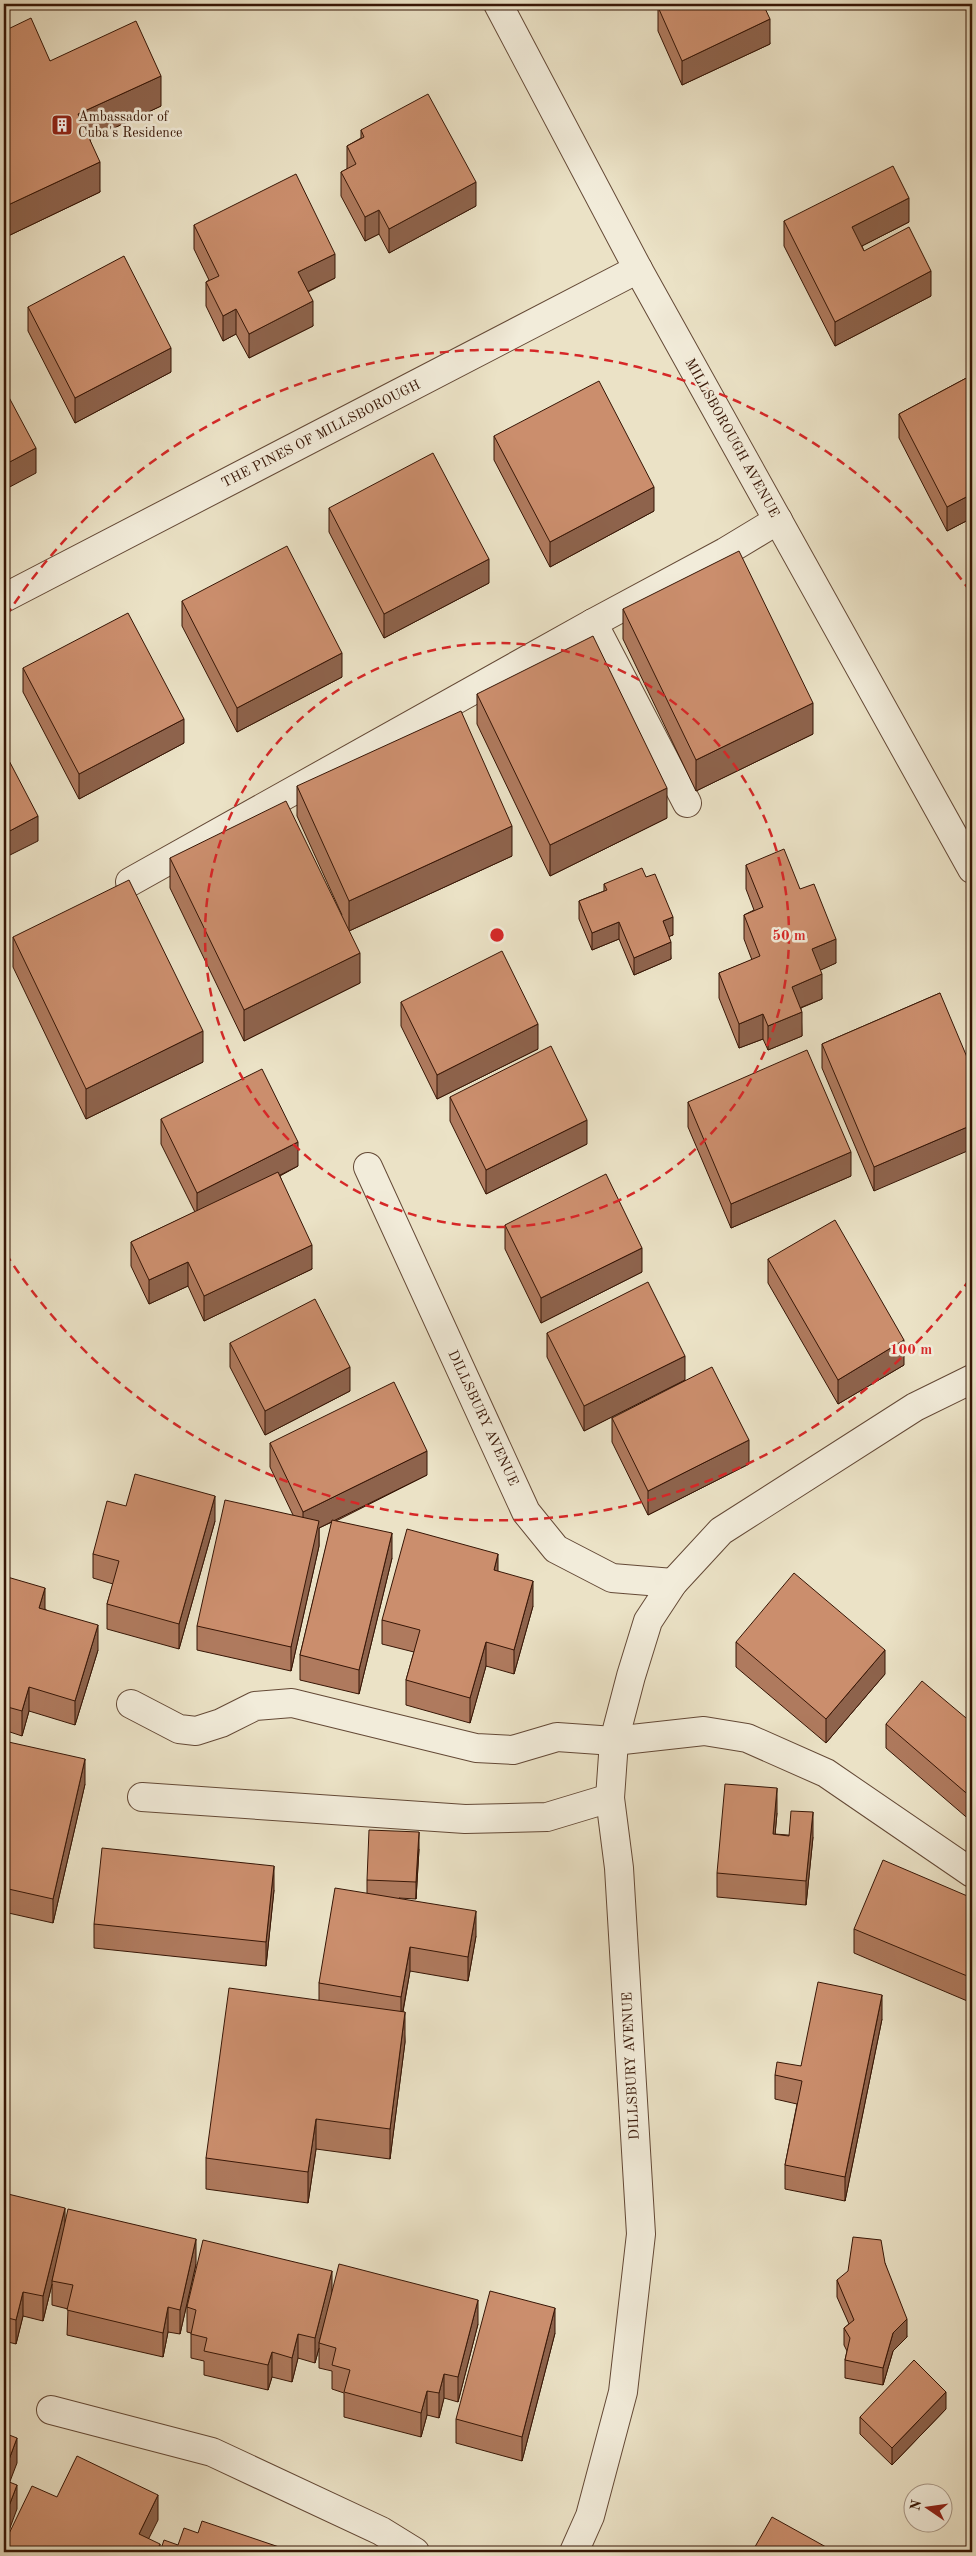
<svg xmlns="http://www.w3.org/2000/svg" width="976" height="2556" viewBox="0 0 976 2556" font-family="'Old Standard TT',serif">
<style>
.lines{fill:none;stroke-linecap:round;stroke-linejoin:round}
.minor-casing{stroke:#644936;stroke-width:30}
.minor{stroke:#f2ecda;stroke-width:28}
.wall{fill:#af7a5e;stroke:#371606}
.shaded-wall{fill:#8e634c;stroke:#371606}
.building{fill:#cb8e6d;stroke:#371606}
.ring{fill:none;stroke:#d62828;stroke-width:2.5;stroke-dasharray:9 6}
.labels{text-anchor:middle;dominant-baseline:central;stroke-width:5;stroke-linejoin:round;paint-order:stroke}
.poi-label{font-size:14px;fill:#371606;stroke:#f2ecda;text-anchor:start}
.street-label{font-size:14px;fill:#371606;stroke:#f2ecda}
.centre{fill:#d62828;stroke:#f2ecda;stroke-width:2.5}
.ring-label{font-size:15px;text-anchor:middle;font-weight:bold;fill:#d62828;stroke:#f2ecda;stroke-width:5;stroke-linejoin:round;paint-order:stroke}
</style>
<rect width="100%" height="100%" fill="#ebe2c6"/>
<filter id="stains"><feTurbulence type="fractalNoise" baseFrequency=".004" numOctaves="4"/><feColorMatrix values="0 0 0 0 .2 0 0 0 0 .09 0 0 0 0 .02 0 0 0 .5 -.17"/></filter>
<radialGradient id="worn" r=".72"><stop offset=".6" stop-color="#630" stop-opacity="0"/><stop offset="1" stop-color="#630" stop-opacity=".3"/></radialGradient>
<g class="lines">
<g class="minor-casing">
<g id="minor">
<polyline points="498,4 638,269 972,869"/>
<polyline points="4,598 638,269"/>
<polyline points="593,623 687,803"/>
<polyline points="130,882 593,623 725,552 778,520"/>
<polyline points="368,1167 526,1512 556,1549 612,1578 673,1583"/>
<polyline points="131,1704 179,1729 196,1731 221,1723 255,1706 292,1703 476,1748 513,1750 557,1737 614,1741 704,1731 747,1738 826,1773 972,1873"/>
<polyline points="142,1797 465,1819 547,1817 610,1798"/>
<polyline points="51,2410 212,2452 381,2531 415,2552"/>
<polyline points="574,2552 590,2516 623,2392 641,2234 619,1868 610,1798 614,1741 631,1676 648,1621 673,1583 721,1531 915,1407 972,1379"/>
</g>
</g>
<use href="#minor" class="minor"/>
</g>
<g class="wall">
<polygon points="660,4 763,4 770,44 682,85 658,31 658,7 660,6"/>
<polygon points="4,31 50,61 161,106 90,139 100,192 8,236 4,227"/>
<polygon points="361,130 476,206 389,253 379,234 365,241 341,196 341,172 347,169 347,146 361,138"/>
<polygon points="784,221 909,222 862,246 864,251 931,296 835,346 784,246"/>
<polygon points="194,225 335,278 308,292 313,326 249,358 236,334 223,341 206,306 206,282 209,280 194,249"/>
<polygon points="28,307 171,372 75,423 28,331"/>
<polygon points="972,375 972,518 947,531 899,438 899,414"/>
<polygon points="494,436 654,511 550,567 494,460"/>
<polygon points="329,508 489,583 384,638 329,532"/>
<polygon points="182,601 342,677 237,732 182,626"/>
<polygon points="623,609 813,734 696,791 623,639"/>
<polygon points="23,668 184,743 79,799 23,692"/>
<polygon points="477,694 667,818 550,876 477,724"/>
<polygon points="297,786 512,856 349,931 360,983 244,1041 170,888 170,858 342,915 297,816"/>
<polygon points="746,865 800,889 836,963 820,970 822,999 801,1008 802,1036 768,1050 763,1039 739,1048 719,998 719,973 752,960 744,939 744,915 754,910 746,889"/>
<polygon points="646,877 673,935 669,936 671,959 634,975 619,939 592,950 579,919 579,901 604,891 604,884"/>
<polygon points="13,937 203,1062 86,1119 13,967"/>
<polygon points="940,993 874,1191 822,1068 822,1044"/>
<polygon points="401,1002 538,1049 437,1099 401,1026"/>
<polygon points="450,1097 587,1144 486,1194 450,1121"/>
<polygon points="688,1102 851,1176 731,1228 688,1127"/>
<polygon points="161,1119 298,1166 280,1176 312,1269 204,1321 188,1286 149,1304 131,1266 131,1242 195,1212 161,1144"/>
<polygon points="505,1225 642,1272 541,1323 505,1249"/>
<polygon points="768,1259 904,1365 838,1404 768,1283"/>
<polygon points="547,1333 685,1380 584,1431 547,1357"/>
<polygon points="230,1343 350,1391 265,1435 230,1367"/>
<polygon points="612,1418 749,1464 648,1515 612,1442"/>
<polygon points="270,1443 427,1475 336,1521 392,1558 359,1694 300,1680 300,1655 332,1522 319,1528 319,1546 291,1671 197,1650 197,1626 293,1515 270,1467"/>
<polygon points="126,1506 215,1521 179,1649 107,1629 107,1604 113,1584 93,1578 93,1554"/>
<polygon points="498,1572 533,1606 514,1674 486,1666 470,1723 406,1705 406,1680 414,1652 382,1644 382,1620"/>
<polygon points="4,1576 45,1609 98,1650 75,1725 29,1711 22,1736 4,1730"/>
<polygon points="736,1642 885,1674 826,1743 736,1667"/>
<polygon points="972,1723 972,1822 886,1748 886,1724"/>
<polygon points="4,1741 85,1784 53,1923 4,1912"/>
<polygon points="777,1813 775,1834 813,1837 806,1905 717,1897 717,1873"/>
<polygon points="419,1849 416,1899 399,1898 476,1936 468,1981 410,1971 403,2012 405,2042 390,2159 316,2149 308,2203 206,2189 206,2158 319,2000 319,1983 367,1893 367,1880"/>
<polygon points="274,1890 266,1966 94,1948 94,1924"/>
<polygon points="972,1898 972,2003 854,1953 854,1929"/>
<polygon points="882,2019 845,2201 785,2189 785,2165 797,2104 775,2099 775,2075 801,2066"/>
<polygon points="4,2193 65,2225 196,2264 180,2334 168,2332 163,2357 67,2335 68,2309 52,2305 52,2284 43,2321 23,2316 16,2344 4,2341"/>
<polygon points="885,2263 907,2337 893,2351 883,2385 845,2378 845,2360 847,2351 844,2345 844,2328 849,2324 837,2297 837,2280"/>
<polygon points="332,2293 478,2324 458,2402 444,2398 439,2418 427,2415 421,2437 344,2417 344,2393 332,2389 332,2371 319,2368 319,2348 315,2363 298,2358 292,2382 272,2377 268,2390 204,2375 204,2361 191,2358 191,2333 187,2332 187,2307"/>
<polygon points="555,2333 522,2461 456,2443 456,2419"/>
<polygon points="946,2409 892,2465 860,2434 860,2417"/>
</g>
<g class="shaded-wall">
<polygon points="770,19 770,44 682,85 682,61"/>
<polygon points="161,76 161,106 78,145 78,114"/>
<polygon points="100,162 100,192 8,236 8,205"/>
<polygon points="476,182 476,206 389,253 389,229"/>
<polygon points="909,198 909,222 852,251 852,227"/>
<polygon points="379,210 379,234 365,241 365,217"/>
<polygon points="335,254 335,278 298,296 298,272"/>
<polygon points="931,271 931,296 835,346 835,322"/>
<polygon points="313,301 313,326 249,358 249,334"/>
<polygon points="236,309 236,334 223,341 223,316"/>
<polygon points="171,348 171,372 75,423 75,398"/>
<polygon points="36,448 36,473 4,490 4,465"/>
<polygon points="654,487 654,511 550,567 550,542"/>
<polygon points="972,494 972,518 947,531 947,507"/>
<polygon points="489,559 489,583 384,638 384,614"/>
<polygon points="342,653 342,677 237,732 237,708"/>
<polygon points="813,703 813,734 696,791 696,760"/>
<polygon points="184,719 184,743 79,799 79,774"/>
<polygon points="667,788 667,818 550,876 550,845"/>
<polygon points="38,816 38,841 4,858 4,834"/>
<polygon points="512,826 512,856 349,931 349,901"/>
<polygon points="673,917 673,935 663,939 663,921"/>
<polygon points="619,922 619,939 592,950 592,933"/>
<polygon points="836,939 836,963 812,974 812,949"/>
<polygon points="671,942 671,959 634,975 634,958"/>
<polygon points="360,953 360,983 244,1041 244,1010"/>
<polygon points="822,974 822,999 792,1011 792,987"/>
<polygon points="802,1012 802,1036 768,1050 768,1026"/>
<polygon points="763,1014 763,1039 739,1048 739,1024"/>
<polygon points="538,1024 538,1049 437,1099 437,1075"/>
<polygon points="203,1031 203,1062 86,1119 86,1089"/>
<polygon points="587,1120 587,1144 486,1194 486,1170"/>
<polygon points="972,1125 972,1149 874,1191 874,1167"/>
<polygon points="298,1142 298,1166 197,1217 197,1193"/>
<polygon points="851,1152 851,1176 731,1228 731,1204"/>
<polygon points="312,1245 312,1269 204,1321 204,1296"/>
<polygon points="642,1248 642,1272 541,1323 541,1298"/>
<polygon points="188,1262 188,1286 149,1304 149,1280"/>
<polygon points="904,1340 904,1365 838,1404 838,1380"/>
<polygon points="685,1356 685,1380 584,1431 584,1406"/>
<polygon points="350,1367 350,1391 265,1435 265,1411"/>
<polygon points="749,1440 749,1464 648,1515 648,1491"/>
<polygon points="427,1451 427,1475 319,1528 319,1546 291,1671 291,1647 303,1537 303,1512"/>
<polygon points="215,1496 215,1521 179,1649 179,1624"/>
<polygon points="392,1533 392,1558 359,1694 359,1670"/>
<polygon points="498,1554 498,1579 494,1570"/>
<polygon points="533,1581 533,1606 514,1674 514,1650"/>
<polygon points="45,1588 45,1612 39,1608"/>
<polygon points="98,1625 98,1650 75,1725 75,1701"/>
<polygon points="486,1642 486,1666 470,1723 470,1698"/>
<polygon points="885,1650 885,1674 826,1743 826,1719"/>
<polygon points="29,1687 29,1711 22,1736 22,1711"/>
<polygon points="85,1759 85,1784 53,1923 53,1899"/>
<polygon points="777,1788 777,1813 773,1858 773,1834"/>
<polygon points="813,1812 813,1837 806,1905 806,1881"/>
<polygon points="419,1832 419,1849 416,1899 416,1882"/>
<polygon points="274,1866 274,1890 266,1966 266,1942"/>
<polygon points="476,1911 476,1936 468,1981 468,1957"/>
<polygon points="410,1947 410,1971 401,2021 401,1997"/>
<polygon points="882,1995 882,2019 845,2201 845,2177"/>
<polygon points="405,2012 405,2042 390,2159 390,2129"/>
<polygon points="316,2119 316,2149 308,2203 308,2172"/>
<polygon points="65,2208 65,2232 52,2281 52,2284 43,2321 43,2296"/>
<polygon points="196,2239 196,2264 180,2334 180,2310"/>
<polygon points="332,2271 332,2295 319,2343 319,2348 315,2363 315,2338"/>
<polygon points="23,2292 23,2316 16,2344 16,2320"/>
<polygon points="478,2300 478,2324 458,2402 458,2377"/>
<polygon points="168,2307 168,2332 163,2357 163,2333"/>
<polygon points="555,2308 555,2333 522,2461 522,2437"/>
<polygon points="907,2319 907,2337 893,2351 883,2385 883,2368 893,2333"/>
<polygon points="298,2334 298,2358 292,2382 292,2358"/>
<polygon points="272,2352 272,2377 268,2390 268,2365"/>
<polygon points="444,2374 444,2398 439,2418 439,2393"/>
<polygon points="427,2391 427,2415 421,2437 421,2413"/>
<polygon points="946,2392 946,2409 892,2465 892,2448"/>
<polygon points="17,2438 17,2463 4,2497 4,2473"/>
<polygon points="17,2485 17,2509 4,2544 4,2519"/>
<polygon points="158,2495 158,2520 142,2552 139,2534"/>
<polygon points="160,2544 160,2552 156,2552"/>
</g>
<g class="building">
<polygon points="664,4 763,4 770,19 682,61 658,7"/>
<polygon points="31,18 50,61 136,21 161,76 78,114 100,162 8,205 4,196 4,31"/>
<polygon points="428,94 476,182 389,229 379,210 365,217 341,172 356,164 347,146 364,137 361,130"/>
<polygon points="893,166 909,198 852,227 864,251 909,227 931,271 835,322 784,221"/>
<polygon points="296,174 335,254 298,272 313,301 249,334 236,309 223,316 206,282 219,276 194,225"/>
<polygon points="124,256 171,348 75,398 28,307"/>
<polygon points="972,375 972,494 947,507 899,414"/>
<polygon points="599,381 654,487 550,542 494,436"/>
<polygon points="4,388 36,448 4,465"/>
<polygon points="433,453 489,559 384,614 329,508"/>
<polygon points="287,546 342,653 237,708 182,601"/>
<polygon points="739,551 813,703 696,760 623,609"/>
<polygon points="128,613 184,719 79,774 23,668"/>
<polygon points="593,636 667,788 550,845 477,694"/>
<polygon points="461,711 512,826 349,901 297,786"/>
<polygon points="4,751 38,816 4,834"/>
<polygon points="286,801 360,953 244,1010 170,858"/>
<polygon points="784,849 800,889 814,884 836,939 812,949 822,974 792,987 802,1012 768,1026 763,1014 739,1024 719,973 760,956 744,915 763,907 746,865"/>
<polygon points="642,868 646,877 655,874 673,917 663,921 671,942 634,958 619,922 592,933 579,901 607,890 604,884"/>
<polygon points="129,880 203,1031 86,1089 13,937"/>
<polygon points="502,951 538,1024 437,1075 401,1002"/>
<polygon points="940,993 972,1069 972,1125 874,1167 822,1044"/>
<polygon points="551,1046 587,1120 486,1170 450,1097"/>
<polygon points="807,1050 851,1152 731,1204 688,1102"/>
<polygon points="262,1069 298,1142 197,1193 161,1119"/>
<polygon points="278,1172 312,1245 204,1296 188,1262 149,1280 131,1242"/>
<polygon points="606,1174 642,1248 541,1298 505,1225"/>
<polygon points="835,1220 904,1340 838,1380 768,1259"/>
<polygon points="648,1282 685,1356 584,1406 547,1333"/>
<polygon points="315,1299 350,1367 265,1411 230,1343"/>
<polygon points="712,1367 749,1440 648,1491 612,1418"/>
<polygon points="394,1382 427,1451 303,1512 270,1443"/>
<polygon points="135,1474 215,1496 179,1624 107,1604 119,1561 93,1554 107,1501 126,1506"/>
<polygon points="225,1500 319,1521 291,1647 197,1626"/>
<polygon points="332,1520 392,1533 359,1670 300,1655"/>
<polygon points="407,1529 498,1554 494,1570 533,1581 514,1650 486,1642 470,1698 406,1680 420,1630 382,1620"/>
<polygon points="794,1573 885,1650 826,1719 736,1642"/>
<polygon points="4,1576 45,1588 39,1608 98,1625 75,1701 29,1687 22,1711 4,1706"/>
<polygon points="922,1681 972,1723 972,1798 886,1724"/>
<polygon points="4,1741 85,1759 53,1899 4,1888"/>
<polygon points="725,1784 777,1788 773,1834 789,1836 791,1811 813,1812 806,1881 717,1873"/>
<polygon points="369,1830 419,1832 416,1882 367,1880"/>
<polygon points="102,1848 274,1866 266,1942 94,1924"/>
<polygon points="883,1860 972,1898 972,1978 854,1929"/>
<polygon points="335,1888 476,1911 468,1957 410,1947 401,1997 319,1983"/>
<polygon points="818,1982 882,1995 845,2177 785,2165 802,2081 775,2075 777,2062 801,2066"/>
<polygon points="229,1988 405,2012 390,2129 316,2119 308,2172 206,2158"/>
<polygon points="4,2193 65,2208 43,2296 23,2292 16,2320 4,2317"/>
<polygon points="68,2209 196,2239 180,2310 168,2307 163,2333 67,2310 73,2285 52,2281"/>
<polygon points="853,2237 881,2240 885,2263 907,2319 893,2333 883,2368 845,2360 850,2338 844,2328 854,2320 837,2280 848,2271"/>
<polygon points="203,2240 332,2271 315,2338 298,2334 292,2358 272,2352 268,2365 204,2351 207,2338 191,2334 196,2310 187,2307"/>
<polygon points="339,2264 478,2300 458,2377 444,2374 439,2393 427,2391 421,2413 344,2392 350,2370 332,2365 336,2348 319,2343"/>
<polygon points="490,2291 555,2308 522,2437 456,2419"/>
<polygon points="914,2360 946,2392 892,2448 860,2417"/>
<polygon points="4,2433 17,2438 4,2473"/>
<polygon points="77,2456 158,2495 139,2534 160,2544 156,2552 4,2552 4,2544 32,2486 57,2497"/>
<polygon points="4,2480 17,2485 4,2519"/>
<polygon points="772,2517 835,2552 752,2552"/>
<polygon points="202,2521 285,2549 284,2552 160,2552 164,2540 178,2545 184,2528 198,2533"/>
</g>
<g class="ring">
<circle cx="497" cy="935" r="292"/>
<path d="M970 1279A585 585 0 0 1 6 1254M6 616A585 585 0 0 1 970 591"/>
</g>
<defs>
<g id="building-square" transform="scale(1.125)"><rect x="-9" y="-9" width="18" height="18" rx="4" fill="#8f2418" stroke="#f2ecda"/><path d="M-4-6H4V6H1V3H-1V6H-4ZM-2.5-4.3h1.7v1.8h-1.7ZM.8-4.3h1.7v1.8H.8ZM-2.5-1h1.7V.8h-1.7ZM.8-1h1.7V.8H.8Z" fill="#fff"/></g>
</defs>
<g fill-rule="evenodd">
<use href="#building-square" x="62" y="125"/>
</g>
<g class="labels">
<g class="poi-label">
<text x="78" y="117">Ambassador of<tspan x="78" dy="16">Cuba's Residence</tspan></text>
</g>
<g class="street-label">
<text transform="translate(321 434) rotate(-27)">THE PINES OF MILLSBOROUGH</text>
<text transform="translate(732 438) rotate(61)">MILLSBOROUGH AVENUE</text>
<text transform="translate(483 1418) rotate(65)">DILLSBURY AVENUE</text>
<text transform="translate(631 2066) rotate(-93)">DILLSBURY AVENUE</text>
</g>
</g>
<circle cx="497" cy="935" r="8" class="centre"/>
<g class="ring-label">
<text x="789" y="940">50 m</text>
<text x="911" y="1354">100 m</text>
</g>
<rect width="976" height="2556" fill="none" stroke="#ebe2c6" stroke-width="20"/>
<rect x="5" y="5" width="966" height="2546" fill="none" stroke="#371606" stroke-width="2.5"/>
<rect x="10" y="10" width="956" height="2536" fill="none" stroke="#371606"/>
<g transform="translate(928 2508) rotate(283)"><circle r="24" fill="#f2ecda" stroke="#a79685"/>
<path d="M0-4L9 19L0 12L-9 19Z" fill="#8f2418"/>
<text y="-8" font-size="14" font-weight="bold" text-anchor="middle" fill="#371606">N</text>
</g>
<rect width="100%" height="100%" filter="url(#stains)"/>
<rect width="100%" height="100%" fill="url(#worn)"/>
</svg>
